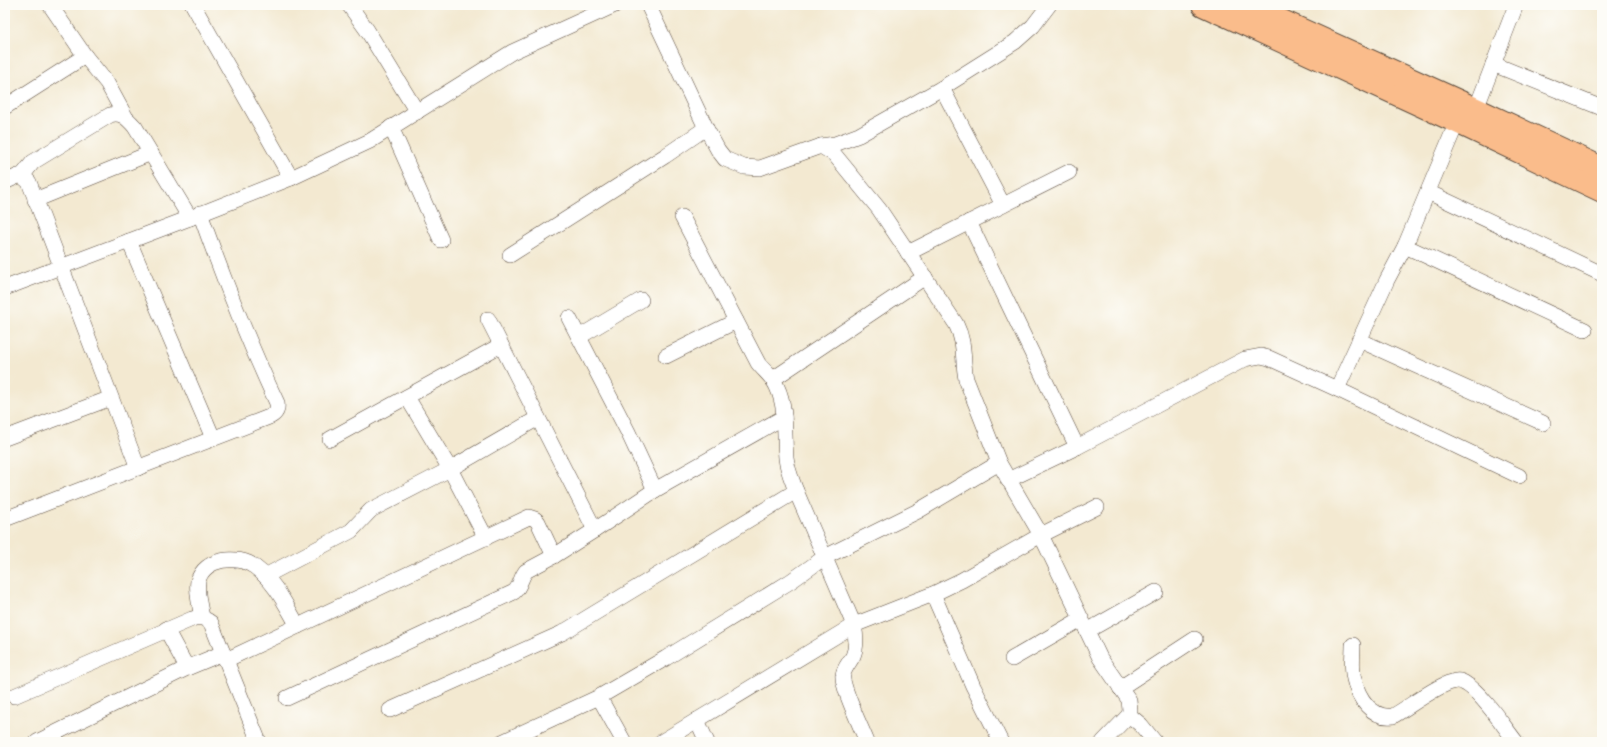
<svg xmlns="http://www.w3.org/2000/svg" width="1607" height="747" viewBox="0 0 1607 747" font-family="'Balsamiq Sans',sans-serif">
<style>
.lines{fill:none;stroke-linecap:round;stroke-linejoin:round}
.minor-casing{stroke:#574739;stroke-width:16}
.highway-casing{stroke:#574739;stroke-width:24}
.minor{stroke:#fff;stroke-width:15}
.highway{stroke:#fabc8b;stroke-width:22}
</style>
<rect width="100%" height="100%" fill="#fdfcf7"/>
<filter id="ink" filterUnits="userSpaceOnUse"><feTurbulence type="fractalNoise" baseFrequency=".025" numOctaves="2"/><feDisplacementMap in="SourceGraphic" scale="8" xChannelSelector="R" yChannelSelector="G"/><feConvolveMatrix kernelMatrix="1 2 1 2 8 2 1 2 1" color-interpolation-filters="sRGB"/></filter>
<filter id="wash" filterUnits="userSpaceOnUse"><feTurbulence type="fractalNoise" baseFrequency=".012" numOctaves="4" result="noise"/><feDisplacementMap in="SourceGraphic" scale="16" xChannelSelector="R" yChannelSelector="G"/><feGaussianBlur stdDeviation="0.9" result="paint"/><feColorMatrix in="noise" values="0 0 0 0 0 0 0 0 0 0 0 0 0 0 0 0 0 1.4 0 .05"/><feComposite in="paint" operator="in"/></filter>
<g filter="url(#wash)">
<rect width="100%" height="100%" fill="#f3e9d1"/>
</g>
<g filter="url(#ink)">
<g class="lines">
<g class="minor-casing">
<g id="minor">
<polyline points="193,5 291,178"/>
<polyline points="349,5 367,30 417,112"/>
<path d="M648,5L706,128L718,150L725,159L744,167L760,168L821,146L834,154L879,209L956,324C966,344 962,359 966,379L999,463L1041,535L1100,658L1129,700L1130,710L1129,715L1103,742"/>
<polyline points="85,56 107,83 125,116"/>
<polyline points="1493,64 1602,108"/>
<polyline points="942,88 1003,205"/>
<polyline points="5,107 85,56 50,5"/>
<polyline points="1476,109 1516,5"/>
<polyline points="391,127 441,240"/>
<polyline points="821,146 835,144 859,135 942,88 1015,42 1033,26 1049,5"/>
<path d="M22,176L33,162L110,115C121,111 128,119 135,127L190,218"/>
<polyline points="5,182 18,176 22,176 29,182 138,468"/>
<polyline points="1428,192 1602,274"/>
<polyline points="35,200 151,153"/>
<path d="M682,217L758,363C764,371 773,377 777,387C787,408 784,435 786,458C787,469 792,480 796,491L854,625C856,635 857,647 853,656C850,662 844,668 843,675C841,686 862,729 867,742"/>
<polyline points="969,222 1077,447"/>
<polyline points="129,241 213,438"/>
<polyline points="1405,246 1585,330"/>
<polyline points="908,253 1069,172"/>
<polyline points="510,255 665,156 706,128"/>
<polyline points="5,288 190,218 291,178 370,141 512,52 615,5"/>
<polyline points="569,318 628,432 655,490"/>
<polyline points="488,319 595,530 655,490 784,417"/>
<polyline points="579,337 641,300"/>
<polyline points="1359,340 1543,423"/>
<polyline points="666,356 736,321"/>
<polyline points="773,379 925,277"/>
<polyline points="1337,389 1387,280 1405,246 1457,122"/>
<polyline points="407,397 450,469 486,538"/>
<polyline points="5,438 111,398"/>
<polyline points="330,439 501,345"/>
<polyline points="1008,480 1077,447 1245,359 1261,356 1269,358 1337,389 1519,476"/>
<path d="M5,519L269,417C276,414 278,410 277,403C248,341 223,278 200,213"/>
<polyline points="265,576 351,531 371,510 450,469 538,418"/>
<polyline points="933,594 973,686 1001,742"/>
<path d="M202,617C200,606 196,593 198,581C204,558 238,554 255,567C276,583 285,604 298,626"/>
<polyline points="166,629 187,668"/>
<polyline points="1087,631 1156,592"/>
<path d="M1353,645C1353,656 1351,668 1354,679C1358,698 1372,719 1393,716C1409,707 1436,686 1452,682C1457,680 1462,681 1466,684C1481,692 1505,728 1516,742"/>
<polyline points="1012,659 1081,619"/>
<polyline points="226,660 529,517 535,519 538,522 554,556"/>
<polyline points="1120,688 1195,639"/>
<path d="M14,696L192,619C200,616 205,618 211,623L259,742"/>
<polyline points="599,697 624,742"/>
<path d="M287,698L514,592C521,586 520,578 526,571L554,556L595,530"/>
<polyline points="390,710 562,633 796,491"/>
<polyline points="1129,715 1141,725 1155,742"/>
<polyline points="697,720 707,742"/>
<polyline points="37,742 187,668 223,653"/>
<polyline points="502,742 599,697 666,658 791,581 825,557 918,511 999,463"/>
<polyline points="661,742 854,625 933,594 962,580 1041,535 1097,507"/>
</g>
</g>
<g class="highway-casing">
<g id="highway">
<polyline points="1203,5 1457,122 1602,191"/>
<polyline points="1247,5 1476,109 1602,168"/>
</g>
</g>
<use href="#minor" class="minor"/>
<use href="#highway" class="highway"/>
</g>
</g>
<rect width="1607" height="747" fill="none" stroke="#fdfcf7" stroke-width="20"/>
</svg>
